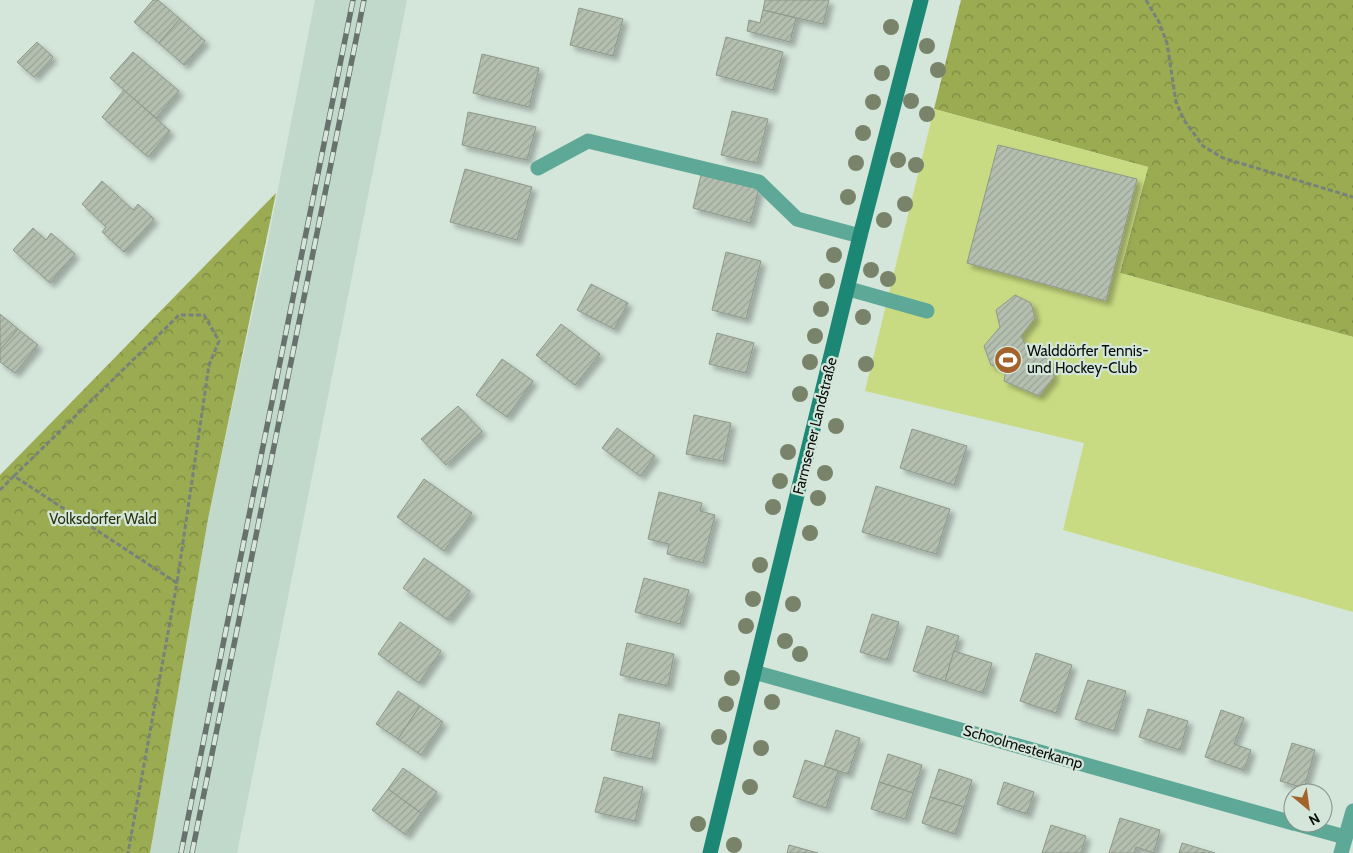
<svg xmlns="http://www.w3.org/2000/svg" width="1353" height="853" viewBox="0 0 1353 853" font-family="Cabin,sans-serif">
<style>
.built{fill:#c1d9ca}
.forest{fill:url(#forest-crowns)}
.park{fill:#c9db82}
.building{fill:url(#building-hatch);stroke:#8d988a;filter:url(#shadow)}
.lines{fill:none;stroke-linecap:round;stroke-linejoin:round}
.path{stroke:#76827a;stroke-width:3;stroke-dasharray:5 2.5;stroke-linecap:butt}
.lane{stroke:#5da897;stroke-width:15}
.street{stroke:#5da897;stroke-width:15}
.secondary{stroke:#1c8774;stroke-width:15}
.rail-casing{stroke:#68726c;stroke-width:5.5}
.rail{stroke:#d4e5da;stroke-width:4;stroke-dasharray:11;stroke-linecap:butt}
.tree{fill:#788369}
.labels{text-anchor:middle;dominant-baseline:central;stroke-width:4.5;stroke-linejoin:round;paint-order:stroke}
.poi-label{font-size:15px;fill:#080d0a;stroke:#d4e5da;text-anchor:start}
.street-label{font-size:15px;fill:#080d0a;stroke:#d4e5da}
.park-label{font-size:15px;fill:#2d330d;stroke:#d4e5da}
</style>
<defs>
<pattern id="forest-crowns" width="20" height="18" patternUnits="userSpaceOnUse" patternTransform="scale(1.25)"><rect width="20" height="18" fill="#9bab52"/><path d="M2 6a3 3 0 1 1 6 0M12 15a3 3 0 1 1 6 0" fill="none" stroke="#7c8a42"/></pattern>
<pattern id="building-hatch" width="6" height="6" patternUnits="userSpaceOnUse" patternTransform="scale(1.25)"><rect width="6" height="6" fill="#b4bfb0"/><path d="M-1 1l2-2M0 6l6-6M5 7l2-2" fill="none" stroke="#99a396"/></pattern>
<filter id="shadow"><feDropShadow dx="4.5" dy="4.5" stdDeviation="2.5" flood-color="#0004"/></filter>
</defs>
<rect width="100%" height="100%" fill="#d4e5da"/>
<polygon class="built" points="315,0 407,0 237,853 150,853 208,519 268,240"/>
<g class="forest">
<polygon points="961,0 1353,0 1353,337 1120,273 1148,167 934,109"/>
<polygon points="276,193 208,519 150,853 0,853 0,475"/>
</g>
<polygon class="park" points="934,109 1148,167 1120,273 1353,337 1353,612 1063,530 1084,443 865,391"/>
<g class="building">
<polygon points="153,0 158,0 180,19 159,43 134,22"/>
<polygon points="765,0 829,0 823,24 763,10"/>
<polygon points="579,8 623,19 613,56 570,45"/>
<polygon points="763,10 796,18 790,42 747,31 749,20 760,23"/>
<polygon points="180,19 205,41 184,65 159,43"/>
<polygon points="726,37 783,52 773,90 716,75"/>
<polygon points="37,42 53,57 34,77 17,62"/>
<polygon points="133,52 179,91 156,118 110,78"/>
<polygon points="482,54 539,68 529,107 473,93"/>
<polygon points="124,90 170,131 148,157 102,117"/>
<polygon points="732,111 768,119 757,163 721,155"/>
<polygon points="468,112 536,127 527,160 462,145"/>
<polygon points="998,145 1137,179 1106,301 967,263"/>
<polygon points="465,169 532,187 517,240 450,222"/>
<polygon points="701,175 759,189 750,223 693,208"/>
<polygon points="102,181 133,210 138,204 154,219 124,252 102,232 106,227 82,204"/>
<polygon points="33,228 46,240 51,233 75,254 50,283 13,250"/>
<polygon points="726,252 761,261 746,319 712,310"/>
<polygon points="591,284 628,303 614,329 577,310"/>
<polygon points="1015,295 1031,303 1035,318 1021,336 1029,353 1050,360 1054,377 1039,396 1004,381 1006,369 991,365 984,346 1000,327 996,310"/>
<polygon points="0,314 18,329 0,350"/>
<polygon points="561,324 600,354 575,385 536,355"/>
<polygon points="18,329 38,345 15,373 0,362 0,350"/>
<polygon points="717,333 754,343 746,373 709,364"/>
<polygon points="502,359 533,381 507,417 476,395"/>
<polygon points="458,406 482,431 446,465 421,439"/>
<polygon points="694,415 731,423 723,461 686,454"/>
<polygon points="617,428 655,456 640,476 602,448"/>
<polygon points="912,429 967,446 954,485 900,468"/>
<polygon points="424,479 472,513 444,551 397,517"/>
<polygon points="876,486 950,509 936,554 862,532"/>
<polygon points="659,492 702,503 700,511 715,515 703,563 667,554 669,544 648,539"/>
<polygon points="424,558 470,591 448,620 403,588"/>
<polygon points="644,578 689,590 680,624 635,612"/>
<polygon points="872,614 899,622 887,660 860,652"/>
<polygon points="400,622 441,651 419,683 378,654"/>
<polygon points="927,626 959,636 945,681 913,671"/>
<polygon points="627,643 674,654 668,686 620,675"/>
<polygon points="954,651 992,663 983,693 945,681"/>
<polygon points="1036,653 1072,665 1056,713 1020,701"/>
<polygon points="1088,680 1126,691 1114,731 1075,719"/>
<polygon points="398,691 420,706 398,739 376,724"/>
<polygon points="420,706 443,722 421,755 398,739"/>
<polygon points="1148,709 1188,721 1180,750 1139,737"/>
<polygon points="1221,710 1244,718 1234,744 1251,750 1244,770 1205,757"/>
<polygon points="619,714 660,723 652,759 611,750"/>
<polygon points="836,730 860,738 848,774 824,766"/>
<polygon points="1292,743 1315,750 1304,788 1280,781"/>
<polygon points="888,754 922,765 913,793 879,782"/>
<polygon points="805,760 838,771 826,808 793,797"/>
<polygon points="403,768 437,792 421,813 388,789"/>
<polygon points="939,769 972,780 964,807 930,797"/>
<polygon points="604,777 643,787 635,821 595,812"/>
<polygon points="879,782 913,793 905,819 871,809"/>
<polygon points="1004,782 1034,792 1027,814 997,804"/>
<polygon points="388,789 421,813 406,835 372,810"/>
<polygon points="930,797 964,807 955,834 922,823"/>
<polygon points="1120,818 1160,830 1154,853 1136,847 1134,853 1109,853"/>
<polygon points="1051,825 1086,836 1081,853 1042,853"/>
<polygon points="1182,843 1215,853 1179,853"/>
<polygon points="789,845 818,853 787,853"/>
</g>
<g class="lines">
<g class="path">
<polyline points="1146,0 1159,22 1167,43 1176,102 1184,120 1203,146 1223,158 1353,197"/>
<polyline points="14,476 179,315 204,315 219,341 209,365 177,583"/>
<polyline points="0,490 14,476 177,583 128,853"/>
</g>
<g class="lane">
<polyline points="538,168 588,141 759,182 797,219 860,236"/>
<polyline points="849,289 927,311"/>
</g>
<g class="street">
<polyline points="754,672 1293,823"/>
<polyline points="1294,823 1345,837"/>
<polyline points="1341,853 1353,811"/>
</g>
<polyline class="secondary" points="710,853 860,236 921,0"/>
<g class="rail-casing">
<g id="rail">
<polyline points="181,853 353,0"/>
<polyline points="192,853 364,0"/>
</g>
</g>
<use href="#rail" class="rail"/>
</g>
<g class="tree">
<circle cx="891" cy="27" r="8"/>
<circle cx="927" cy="46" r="8"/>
<circle cx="938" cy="70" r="8"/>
<circle cx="882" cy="73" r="8"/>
<circle cx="911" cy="101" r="8"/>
<circle cx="873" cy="102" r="8"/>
<circle cx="927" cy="114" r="8"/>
<circle cx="863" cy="133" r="8"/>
<circle cx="898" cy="160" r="8"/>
<circle cx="856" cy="163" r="8"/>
<circle cx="916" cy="165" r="8"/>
<circle cx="848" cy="197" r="8"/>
<circle cx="905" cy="204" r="8"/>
<circle cx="884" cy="220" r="8"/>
<circle cx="834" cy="255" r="8"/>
<circle cx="871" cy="270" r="8"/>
<circle cx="888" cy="279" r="8"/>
<circle cx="827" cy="281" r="8"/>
<circle cx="821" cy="309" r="8"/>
<circle cx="863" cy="317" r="8"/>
<circle cx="815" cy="336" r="8"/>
<circle cx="810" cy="362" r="8"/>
<circle cx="866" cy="364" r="8"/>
<circle cx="800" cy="394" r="8"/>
<circle cx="836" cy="426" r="8"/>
<circle cx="788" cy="452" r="8"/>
<circle cx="825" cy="473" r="8"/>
<circle cx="780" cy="481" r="8"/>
<circle cx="818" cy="498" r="8"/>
<circle cx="773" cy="507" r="8"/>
<circle cx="810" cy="533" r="8"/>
<circle cx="760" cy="565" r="8"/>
<circle cx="753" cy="599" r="8"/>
<circle cx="793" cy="604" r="8"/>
<circle cx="746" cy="626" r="8"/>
<circle cx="785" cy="641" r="8"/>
<circle cx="800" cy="654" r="8"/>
<circle cx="732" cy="678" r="8"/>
<circle cx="772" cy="702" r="8"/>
<circle cx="726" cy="704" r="8"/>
<circle cx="719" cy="737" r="8"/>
<circle cx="761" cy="748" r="8"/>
<circle cx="750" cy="787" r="8"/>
<circle cx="698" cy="824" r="8"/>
<circle cx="734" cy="845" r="8"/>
</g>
<defs>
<g id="stadium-disc" transform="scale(1.4375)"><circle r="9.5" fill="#a3632b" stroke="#d4e5da"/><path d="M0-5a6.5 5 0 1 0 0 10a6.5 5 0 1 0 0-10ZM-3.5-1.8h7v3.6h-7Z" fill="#fff"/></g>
</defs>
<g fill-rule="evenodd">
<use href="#stadium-disc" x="1008" y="360"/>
</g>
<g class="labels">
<g class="poi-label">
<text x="1027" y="351">Walddörfer Tennis-<tspan x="1027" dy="17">und Hockey-Club</tspan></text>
</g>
<g class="street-label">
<text transform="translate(815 426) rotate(-76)">Farmsener Landstraße</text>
<text transform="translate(1023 747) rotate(16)">Schoolmesterkamp</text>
</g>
<g class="park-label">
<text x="103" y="519">Volksdorfer Wald</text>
</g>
</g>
<g transform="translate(1308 808) rotate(151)"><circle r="24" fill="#d4e5da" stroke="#828f87"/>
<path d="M0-4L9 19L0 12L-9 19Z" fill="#a3632b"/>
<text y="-8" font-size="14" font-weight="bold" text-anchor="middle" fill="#080d0a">N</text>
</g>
</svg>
